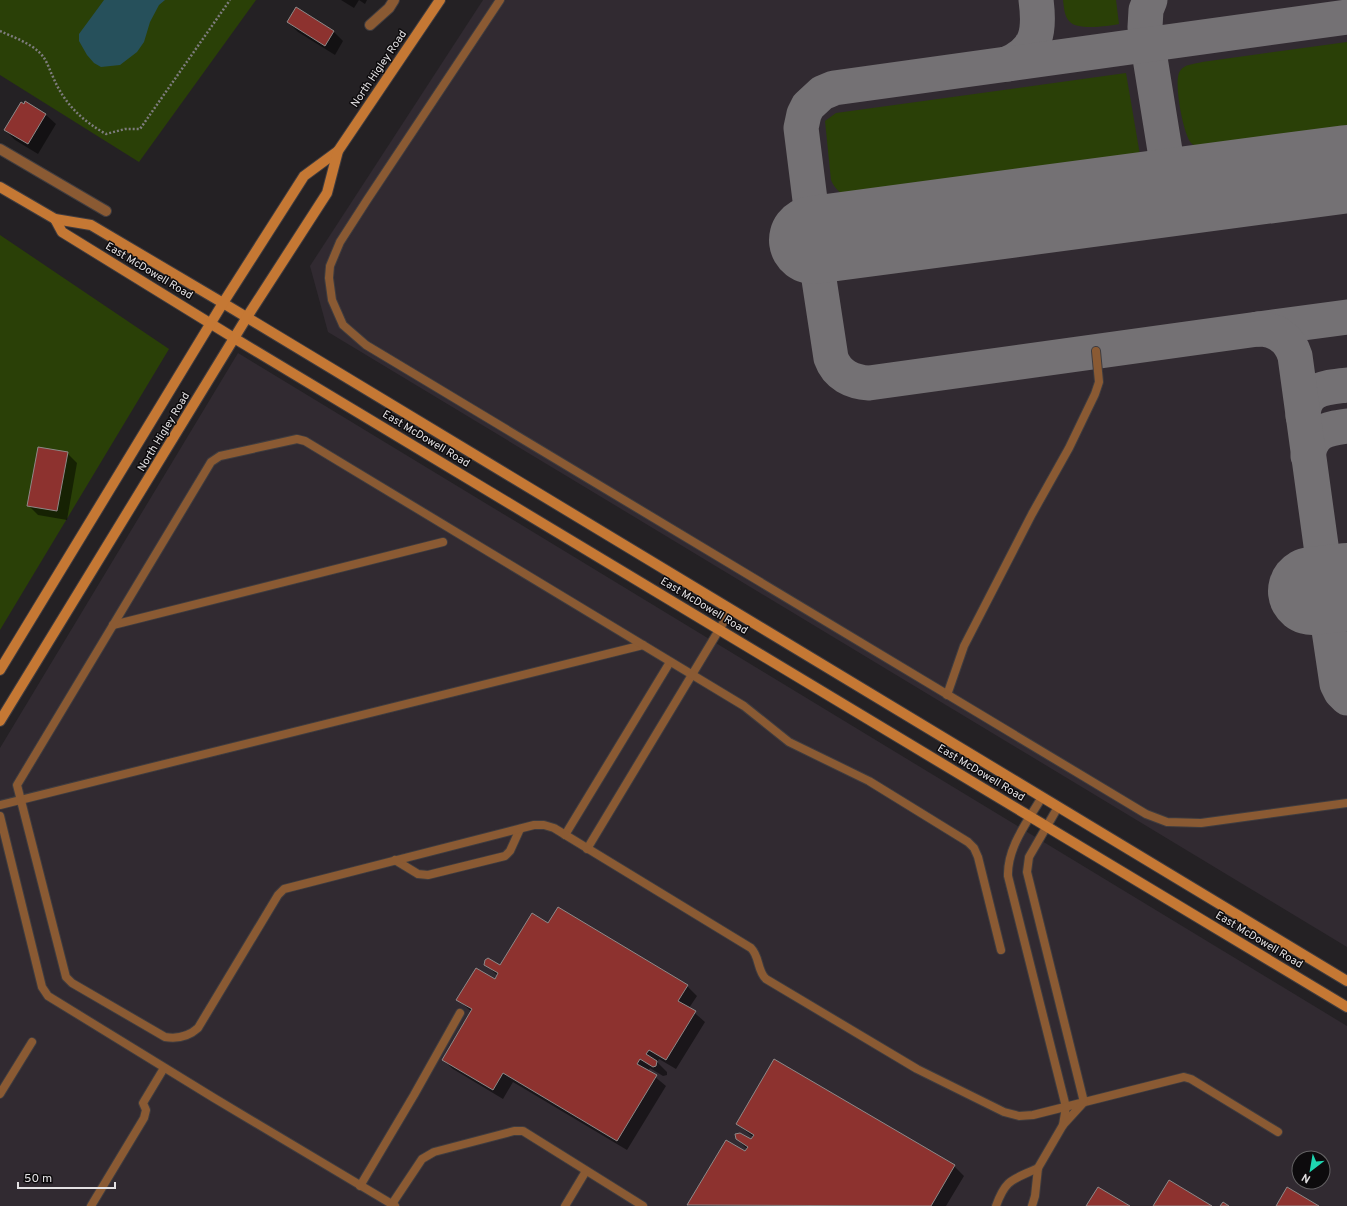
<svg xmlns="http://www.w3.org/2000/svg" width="1347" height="1206" viewBox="0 0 1347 1206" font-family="Overpass,sans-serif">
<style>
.built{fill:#312a31;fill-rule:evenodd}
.green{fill:#2a4007}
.water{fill:#26505b}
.shadow{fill:#0007}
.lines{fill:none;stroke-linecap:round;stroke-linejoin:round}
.taxiway{stroke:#747174;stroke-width:35}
.runway{stroke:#747174;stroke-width:88}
.building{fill:#8d322f;stroke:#8e8988}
.lane-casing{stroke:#3f3c3f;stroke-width:10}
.street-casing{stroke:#3f3c3f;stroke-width:12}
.secondary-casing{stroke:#3f3c3f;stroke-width:12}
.path{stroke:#7e7c7e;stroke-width:2.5;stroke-dasharray:2 2;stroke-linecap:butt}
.lane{stroke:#8a5a33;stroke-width:8}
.street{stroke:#8a5a33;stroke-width:10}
.secondary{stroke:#c57834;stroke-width:10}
.labels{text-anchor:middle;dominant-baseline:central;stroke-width:3;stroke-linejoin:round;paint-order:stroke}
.street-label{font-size:11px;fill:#e3e1e3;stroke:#0d0b0d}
</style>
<rect width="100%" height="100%" fill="#242124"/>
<g class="built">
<polygon points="483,0 1347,0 1347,947 328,332 310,266"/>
<path d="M238,353L1347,1026V1206H0V748ZM1299,1158H1323V1182H1299Z"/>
</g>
<g class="green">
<polygon points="0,0 256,0 139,162 0,75"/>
<path d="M1063,0H1116L1119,24C1108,26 1077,31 1069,21C1064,15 1064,7 1063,0Z"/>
<path d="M1347,42V128L1205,148C1199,148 1195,147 1191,143C1183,134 1173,80 1180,71C1184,64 1195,64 1202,62Z"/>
<path d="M1126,73L1140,155L850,197C840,194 835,189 831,180L825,121L836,113Z"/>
<polygon points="0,235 169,349 0,630"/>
</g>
<polygon class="water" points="104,0 165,0 159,5 150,22 144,42 137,52 120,65 101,67 94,63 87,55 79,41 79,34"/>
<g class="shadow">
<polygon points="341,0 367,0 365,4 359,0 354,8"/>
<polygon points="288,22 333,31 343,41 335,55 298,32"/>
<polygon points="26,103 46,115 56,124 38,154 15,140 5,130"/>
<polygon points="67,453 77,463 67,520 38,515 28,505"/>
<polygon points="549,924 687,986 697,996 689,1008 705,1022 676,1069 659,1059 657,1062 667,1072 667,1075 663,1076 650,1068 648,1071 666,1086 627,1150 513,1082 503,1099 453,1069 443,1060 472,1012 458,1000 495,981 498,976 485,964 500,967"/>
<polygon points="737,1124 954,1166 964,1176 946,1206 689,1206 688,1205 747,1149 737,1139 751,1141 753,1137"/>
</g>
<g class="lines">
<g class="taxiway">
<polyline points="1150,0 1146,10 1145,27 1172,194"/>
<path d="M1007,64C1038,51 1040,30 1036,0"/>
<polyline points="1258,329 1347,317"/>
<path d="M1303,416C1304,388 1325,388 1347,385"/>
<path d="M1308,456C1312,431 1326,429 1347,426"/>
<path d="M1327,589L1295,356C1290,339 1276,329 1258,329L869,383C852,382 837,375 831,358L813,240L810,200L801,128L804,114L808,106L822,93L834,88L1347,17"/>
<polyline points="1323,590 1337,684 1341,692 1347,698"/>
</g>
<g class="runway">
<polyline points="813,240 1347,169"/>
<polyline points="1312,591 1347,587"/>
</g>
</g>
<g class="building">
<polygon points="296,7 334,31 325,46 287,22"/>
<polygon points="25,101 46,114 28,144 4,130 21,102 24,104"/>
<polygon points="38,447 68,452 57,511 27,506"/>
<polygon points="558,907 688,985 678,1001 696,1011 666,1060 649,1050 646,1054 657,1061 656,1066 653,1067 640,1059 637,1064 657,1075 617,1141 503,1073 493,1090 442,1060 472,1009 456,1000 476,968 495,979 498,973 484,965 485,960 488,958 500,965 532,913 548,923"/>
<polygon points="774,1059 955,1165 931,1206 687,1205 726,1140 745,1151 748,1147 736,1139 735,1134 740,1133 751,1139 754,1135 736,1124"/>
<polygon points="1169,1180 1212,1206 1153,1206"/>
<polygon points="1098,1187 1130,1206 1086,1206"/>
<polygon points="1287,1187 1319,1206 1276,1206"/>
<polygon points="1223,1202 1229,1206 1220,1206"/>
</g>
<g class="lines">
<g class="lane-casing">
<g id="lane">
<polyline points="500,0 367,200 340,242 330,266 329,278 332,300 343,325 366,345 411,372 1146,814 1167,822 1201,823 1347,803"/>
<polyline points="113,625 443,542"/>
<polyline points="947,695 964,646 1032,514 1069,448 1095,394 1099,382 1096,351"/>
<path d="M1042,797C1028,821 1007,847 1008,876L1066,1107L1063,1125"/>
<polyline points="0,805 643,645"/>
<polyline points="0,816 42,987 48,996 214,1098 395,1206"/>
<polyline points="565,835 670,662"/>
<polyline points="587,849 731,610"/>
<polyline points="395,860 418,874 428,875 505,856 510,851 520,829"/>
<path d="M1001,950L978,857L974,848L968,842L869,781L789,742L744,706L305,441L297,439L220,456L211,462L17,785L66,977L72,983L165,1037C177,1039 188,1037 198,1028L278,895L284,889L534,825H544L554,828L751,948C760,957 757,971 766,979L917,1069L1004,1112L1019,1116L1033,1115L1184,1077L1191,1079L1278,1132"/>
<polyline points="0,1094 32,1042"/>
<polyline points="360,1186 414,1095 460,1013"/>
<polyline points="392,1204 422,1159 434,1152 514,1131 523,1131 643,1206"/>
<polyline points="91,1206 144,1118 146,1110 143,1103 164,1068"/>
<polyline points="565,1206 586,1171"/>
<path d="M996,1206C1006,1178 1013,1180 1038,1168"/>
<polyline points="1032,1206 1035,1196 1038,1168 1063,1125 1084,1102 1027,872 1029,857 1058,807"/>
</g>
</g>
<g class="street-casing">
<g id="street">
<polyline points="370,25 389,8 394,0"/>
<polyline points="0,149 106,211"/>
</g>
</g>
<g class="secondary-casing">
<g id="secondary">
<polyline points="0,187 55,219 91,225 223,303 1347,981"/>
<polyline points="55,219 62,232 234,338 1347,1007"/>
<polyline points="0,670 223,303 304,176 338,151"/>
<polyline points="0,721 247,317 327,193 338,151 440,0"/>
</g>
</g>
<path class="path" d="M0,31C13,37 30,43 40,53C47,60 49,69 53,77C64,103 81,120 106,134L125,129H140L230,0"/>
<use href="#lane" class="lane"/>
<use href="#street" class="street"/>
<use href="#secondary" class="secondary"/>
</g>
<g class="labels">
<g class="street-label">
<text transform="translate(379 69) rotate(-56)">North Higley Road</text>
<text transform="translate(149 271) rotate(31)">East McDowell Road</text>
<text transform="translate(164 432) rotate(-59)">North Higley Road</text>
<text transform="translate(426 439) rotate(31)">East McDowell Road</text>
<text transform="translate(704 606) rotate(31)">East McDowell Road</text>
<text transform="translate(981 773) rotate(31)">East McDowell Road</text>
<text transform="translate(1259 940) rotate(31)">East McDowell Road</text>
</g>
</g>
<g transform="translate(1311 1170) rotate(211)"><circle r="19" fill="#0d0b0d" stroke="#636163"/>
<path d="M0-3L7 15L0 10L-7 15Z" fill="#1fd5b0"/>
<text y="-6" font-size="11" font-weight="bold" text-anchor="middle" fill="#e3e1e3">N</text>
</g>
<path d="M18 1182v6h97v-6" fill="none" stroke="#e3e1e3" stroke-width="2"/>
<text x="24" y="1182" font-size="12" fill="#e3e1e3" stroke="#0d0b0d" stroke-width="3" paint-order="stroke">50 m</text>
</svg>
